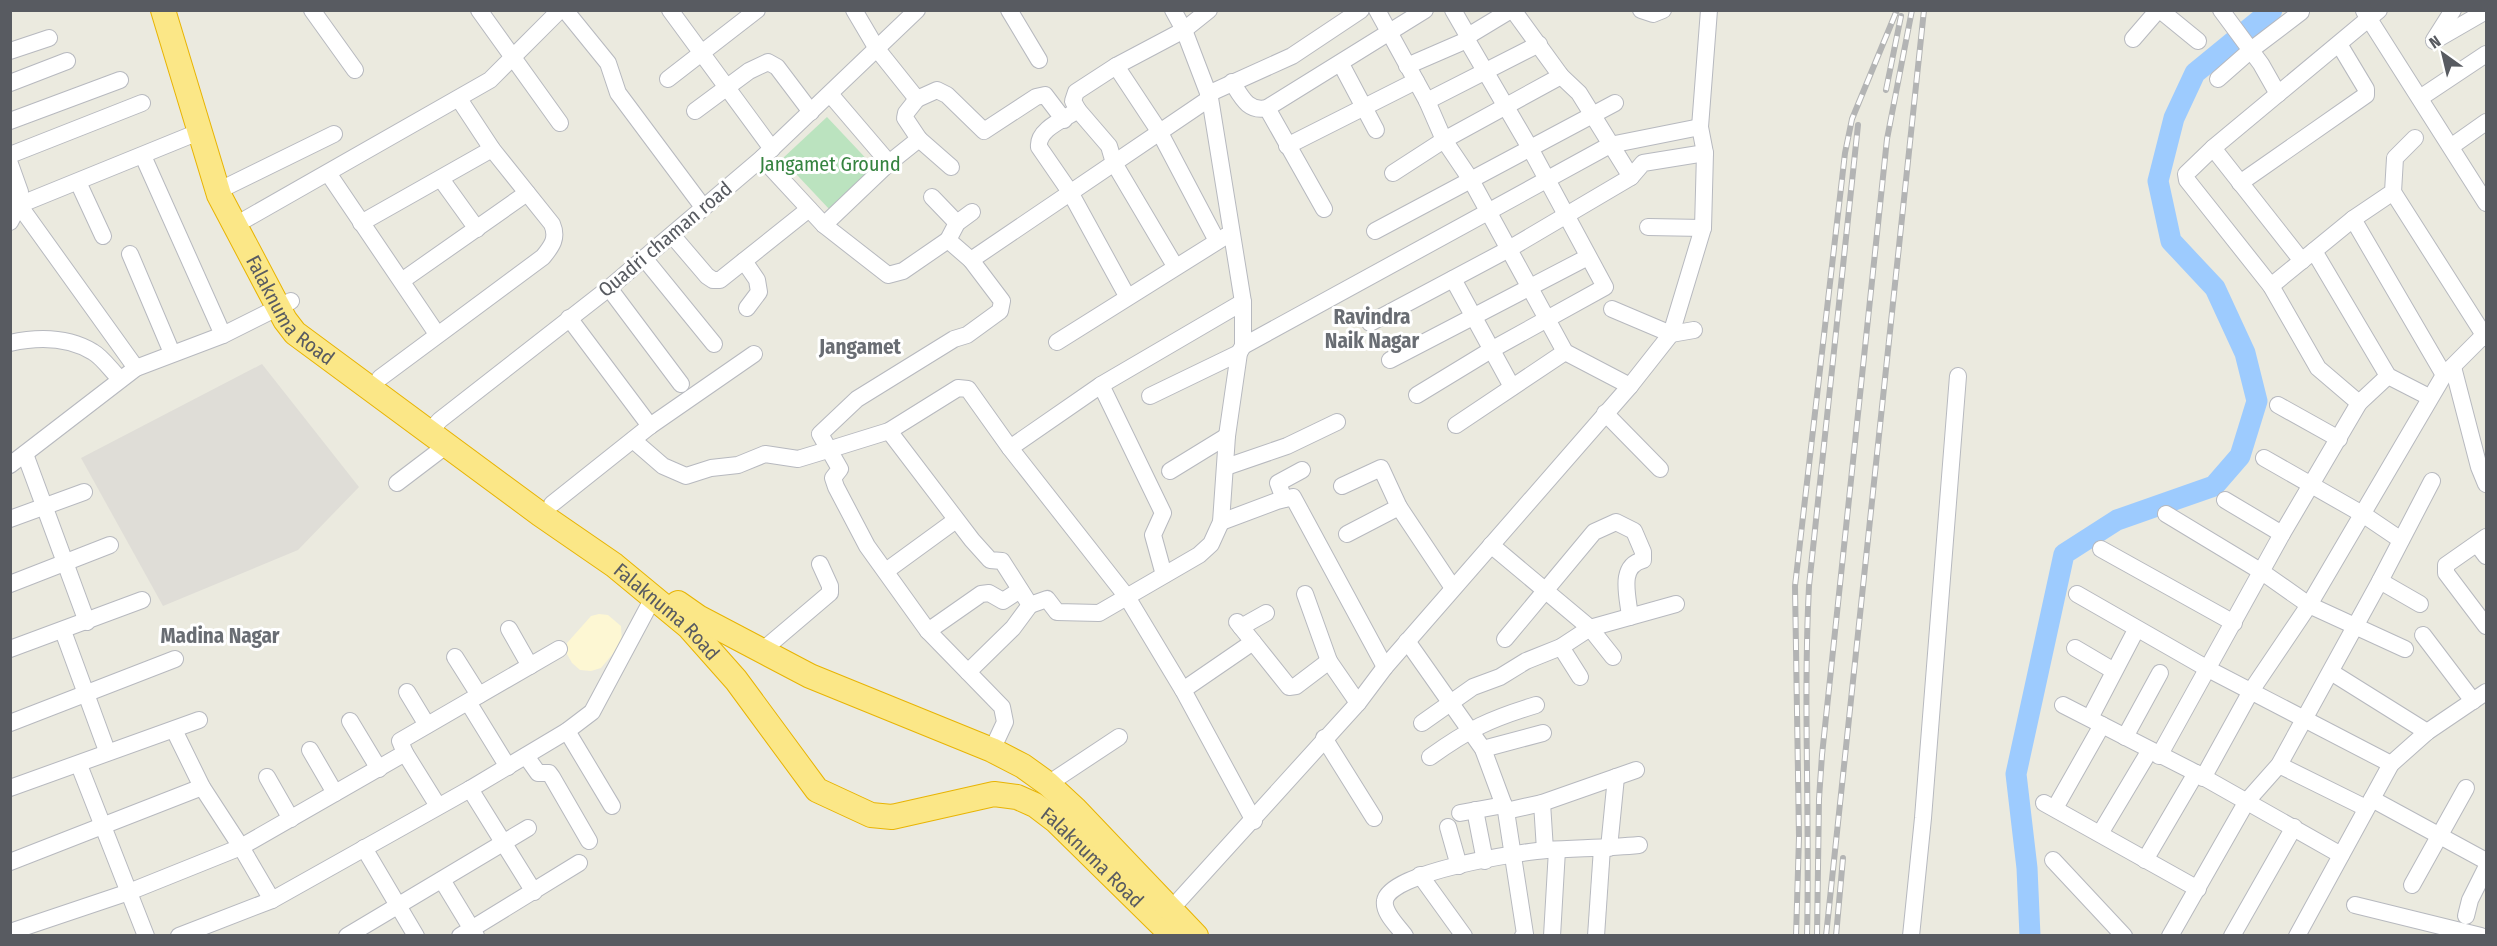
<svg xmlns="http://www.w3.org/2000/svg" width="2497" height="946" viewBox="0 0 2497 946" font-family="'Fira Sans Condensed',sans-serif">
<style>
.commercial{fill:#fdf7d3}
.industrial{fill:#dfddd7}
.green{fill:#bbe3bf}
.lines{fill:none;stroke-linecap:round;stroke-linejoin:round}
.river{stroke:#9dcbfe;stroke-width:21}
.minor-casing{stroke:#b7b9bf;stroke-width:18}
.highway-casing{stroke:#e8b403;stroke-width:26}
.minor{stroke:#fff;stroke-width:16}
.highway{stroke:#fbe787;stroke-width:24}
.rail-casing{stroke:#b3b4b4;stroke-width:6}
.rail{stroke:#fff;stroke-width:4;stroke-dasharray:11;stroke-linecap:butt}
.labels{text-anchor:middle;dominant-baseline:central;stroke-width:6;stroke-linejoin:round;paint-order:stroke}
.park-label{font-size:20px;fill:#35833f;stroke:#fff}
.street-label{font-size:20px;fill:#585b61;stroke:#fff}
.neighbourhood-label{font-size:21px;font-weight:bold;fill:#696d73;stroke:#fff}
</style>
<rect width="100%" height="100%" fill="#ebeadf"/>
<polygon class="commercial" points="599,614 608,615 621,626 622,643 601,668 591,671 580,670 572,663 567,654 567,643 591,616"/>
<polygon class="industrial" points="262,364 359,487 298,550 163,606 81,458"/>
<polygon class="green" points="827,117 875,168 830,210 782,159"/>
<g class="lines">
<polyline class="river" points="2030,936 2027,868 2016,774 2064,554 2117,520 2214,486 2240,456 2257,401 2245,353 2215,288 2171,241 2158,181 2174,118 2195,73 2272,10"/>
<g class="minor-casing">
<g id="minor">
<polyline points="312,10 355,70"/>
<polyline points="479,10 560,123"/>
<polyline points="565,10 608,63 618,93 703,207"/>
<polyline points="670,10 772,149"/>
<polyline points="854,10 877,49 917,99 937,90 947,95 984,131 1036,97 1045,95 1064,120"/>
<polyline points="1009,10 1039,60"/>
<polyline points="1209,10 1184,30 1116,66 1159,131 1217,241"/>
<polyline points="1377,10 1427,101 1444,140 1471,180 1565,352 1630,386"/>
<polyline points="1453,10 1468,36"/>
<polyline points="1513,10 1561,76 1579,93 1631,177"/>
<polyline points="1641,10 1653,14 1663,10"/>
<polyline points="2160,10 2198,41"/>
<polyline points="2221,10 2261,64 2278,94"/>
<polyline points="2364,11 2486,203"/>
<polyline points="2133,39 2158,10"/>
<polyline points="2434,40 2453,10"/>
<polyline points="2434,41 2486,11"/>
<polyline points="10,51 49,38"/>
<polyline points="1341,64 1376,130"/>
<polyline points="1407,66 1467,40 1468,36 1511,10"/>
<polyline points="668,79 757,10"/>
<polyline points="2218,79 2251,50 2301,12"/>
<path d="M1232,82C1242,98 1248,112 1267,108L1425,10"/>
<polyline points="10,83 67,61"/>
<polyline points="830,94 889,163"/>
<polyline points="1208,94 1292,56 1361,10"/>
<polyline points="2420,98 2486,54"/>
<polyline points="1427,101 1539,44"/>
<polyline points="1267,108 1324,209"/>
<polyline points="1078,110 1073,101 1076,92 1116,66"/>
<polyline points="695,111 749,71 768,62 777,67 811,112"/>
<polyline points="10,121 120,80"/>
<polyline points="919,139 951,167"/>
<polyline points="1287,146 1416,81"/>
<polyline points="2452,146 2486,122"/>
<polyline points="2213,148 2302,261"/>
<polyline points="10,155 142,103"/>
<polyline points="143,156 223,335"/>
<polyline points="762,158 824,225 888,275 903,271 948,240"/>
<polyline points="10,164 20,192 19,205 136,368"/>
<polyline points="328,173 437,334"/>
<polyline points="1393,173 1444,140 1561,76"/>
<polyline points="441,179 477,229"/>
<polyline points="78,182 103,236"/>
<polyline points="2240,183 2366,95 2366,89 2339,44"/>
<polyline points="228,186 334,134"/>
<polyline points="2393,192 2484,335 2486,333"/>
<polyline points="932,197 957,223"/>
<polyline points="972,212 957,223 948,240 971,260 1210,98"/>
<polyline points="246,219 490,80 560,10"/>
<polyline points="2353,219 2444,375 2484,335 2486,338"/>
<polyline points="10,222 19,205 201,131"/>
<polyline points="361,223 492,149"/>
<polyline points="824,225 889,163 919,139 905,118 906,113 917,99"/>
<polyline points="1648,227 1703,228"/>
<polyline points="1375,231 1615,103"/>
<polyline points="672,235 707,276 713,280 720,280 809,209"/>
<polyline points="2314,251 2388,376 2429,397"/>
<polyline points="130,254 172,353"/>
<polyline points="644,258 714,344"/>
<polyline points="971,260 1002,301 1000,311 967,335 954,339 857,399 820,434 840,469 833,478 836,487 867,546 928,631 1002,707 1005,722 992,750"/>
<polyline points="744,261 757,280 759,292 747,308"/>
<polyline points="1453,279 1512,387"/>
<polyline points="403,280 527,193"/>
<polyline points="2271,286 2353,219 2393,192 2395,158 2415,138"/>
<polyline points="609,288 681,384"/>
<path d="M1127,296L1070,192L1039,147C1037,129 1065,119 1078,110L1109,146L1114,163L1175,266"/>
<polyline points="1612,309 1671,334 1694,330"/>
<polyline points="569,318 650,426"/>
<polyline points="1370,323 1509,249 1631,177 1643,163 1705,153"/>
<polyline points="1057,342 1226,236"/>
<path d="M10,343C37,337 68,337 93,352C102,357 111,370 119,378"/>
<polyline points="1243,346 1610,145 1700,127"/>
<polyline points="1390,360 1588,257"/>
<polyline points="2453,367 2479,467 2486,484"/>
<path d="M380,378L543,257C552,246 558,238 552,224L492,149L459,99"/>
<polyline points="1101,385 1163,513 1153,535 1164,575"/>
<polyline points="1417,395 1491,350 1605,287 1530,148 1467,40"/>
<polyline points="1150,396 1239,353"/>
<polyline points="2359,403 2318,368 2271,286 2187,180 2186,174 2213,148 2379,10"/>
<polyline points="2278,405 2339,439"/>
<polyline points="1605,413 1660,469"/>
<polyline points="1456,425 1565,352"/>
<polyline points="889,431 972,540 990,560 1002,561 1030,605 1047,599 1057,612 1099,613 1199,555 1211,544 1221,522 1227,436 1239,353 1243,346 1243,302 1210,98 1184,30 1173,10"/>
<polyline points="429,432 440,420 609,288 762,158 917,10"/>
<polyline points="633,440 663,466 686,476 711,468 738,465 765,454 798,459 831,449 889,431 958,388 968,389 1010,448 1127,597 1183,690 1254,821"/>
<polyline points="1010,448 1101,385 1243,302"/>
<polyline points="25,454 87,622"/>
<polyline points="2264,458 2364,515 2401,540"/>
<polyline points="10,465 136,368 223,335 291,301"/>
<polyline points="1226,467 1287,446 1337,422"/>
<polyline points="1170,471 1227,436"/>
<polyline points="397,483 447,445"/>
<polyline points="1342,486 1381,468 1399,507 1347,534"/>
<polyline points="1284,499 1278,483 1302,470"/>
<polyline points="2225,500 2282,534"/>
<polyline points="552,504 650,426 754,354"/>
<polyline points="1399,507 1453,588"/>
<polyline points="2166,514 2262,572 2309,605 2405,649"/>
<polyline points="10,519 84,492"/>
<polyline points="1221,522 1277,501 1293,497 1385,667"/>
<polyline points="2486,537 2446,565 2446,573 2486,626"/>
<polyline points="2477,544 2486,556"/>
<polyline points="1491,545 1590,628 1613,657"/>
<polyline points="2101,549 2234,623"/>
<polyline points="886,571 956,520"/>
<polyline points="2380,581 2420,604"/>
<polyline points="10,584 110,545"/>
<polyline points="1305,594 1329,661"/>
<polyline points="2077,594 2208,669 2391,764"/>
<polyline points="1241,627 1266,613"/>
<polyline points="509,629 530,666"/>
<polyline points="63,631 107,751"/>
<polyline points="928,631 981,594 989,593 1003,601 1020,590"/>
<polyline points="2423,635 2473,701"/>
<path d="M1505,639L1594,532L1616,522L1634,531L1643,552V560C1618,566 1628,596 1630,617"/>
<polyline points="1407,641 1483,749 1506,811 1525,934 1523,936"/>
<polyline points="1253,642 1289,687 1296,686 1329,661 1358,703"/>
<polyline points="1561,647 1580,677"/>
<polyline points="2075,648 2114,671"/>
<polyline points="10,649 142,600"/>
<polyline points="763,650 830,593 830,586 820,564"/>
<polyline points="455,657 479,695"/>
<polyline points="968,672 1013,628 1030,605"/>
<polyline points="2331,672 2427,732"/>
<polyline points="1183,690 1253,642 1237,622"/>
<polyline points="407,692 427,725"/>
<polyline points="468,702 508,767"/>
<polyline points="2063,705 2196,773 2341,855"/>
<polyline points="2090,718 2136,630"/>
<polyline points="350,721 379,769"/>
<polyline points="10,723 175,659"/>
<polyline points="1422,723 1473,687 1500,677 1526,661 1561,647 1590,628 1676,604"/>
<polyline points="174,730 202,787 241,847 272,900"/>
<polyline points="567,731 612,806"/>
<polyline points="2125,737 2160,673"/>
<polyline points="1324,738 1374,818"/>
<polyline points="1483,749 1543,733"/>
<polyline points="310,750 335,793"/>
<polyline points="405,753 438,806"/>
<polyline points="526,756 538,773 549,773 552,777 589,841"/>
<polyline points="2159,756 2282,534 2359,403 2388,376"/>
<path d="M1430,757C1469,729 1490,719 1536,705"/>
<polyline points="79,765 146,936"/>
<polyline points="2279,765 2366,808"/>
<polyline points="267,777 291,819"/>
<polyline points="2203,778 2251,691 2309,605 2444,375"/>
<polyline points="1048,784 1119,737"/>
<polyline points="10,788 199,720"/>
<polyline points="470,789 534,892"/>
<polyline points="2372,799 2486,861"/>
<polyline points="1542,803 1545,850"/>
<polyline points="2044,803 2198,889"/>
<polyline points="2055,808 2102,725"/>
<polyline points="1475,810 1485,861"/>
<polyline points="1506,811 1542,803 1636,770"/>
<polyline points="1460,813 1504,805"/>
<polyline points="1448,827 1459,866"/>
<polyline points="2101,832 2150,750"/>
<polyline points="364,848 416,936"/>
<polyline points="1609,848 1616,777"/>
<polyline points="2053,860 2124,936"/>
<polyline points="2145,860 2196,773"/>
<polyline points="10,862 202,787"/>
<polyline points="1420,875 1464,936"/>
<polyline points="442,880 476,936"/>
<polyline points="2412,885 2466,788"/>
<polyline points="2355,905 2481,936"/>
<polyline points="2466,916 2470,900 2486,868"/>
<polyline points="1163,918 1358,703 1385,667 1630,386 1671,334 1703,228 1705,153 1700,127 1709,10"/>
<polyline points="10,932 129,892 241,847 405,753 400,741 559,649"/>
<polyline points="179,936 272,900 470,789 567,731 592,712 653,598"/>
<polyline points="347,936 528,828"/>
<polyline points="460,936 579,863"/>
<path d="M1405,936C1398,926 1383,913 1385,901C1389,872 1520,852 1547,850C1578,848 1609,848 1639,845"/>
<polyline points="1552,936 1557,850"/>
<polyline points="1596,936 1602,848"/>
<polyline points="1911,936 1923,818 1958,376"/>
<polyline points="2170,936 2247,801 2279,765 2380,581 2432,481"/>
<polyline points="2232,936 2294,827"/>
<polyline points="2297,936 2391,764 2427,732 2486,692"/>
</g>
</g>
<g class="highway-casing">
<g id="highway">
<path id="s1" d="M163,10L219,195L285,320L295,333L540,514L614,565L689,627L736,680L817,790L871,815L892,817L994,794L1017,797L1035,805L1056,821L1173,936"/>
<polyline points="678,603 698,617 810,676 992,750 1023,766 1048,784 1075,809 1196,936"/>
</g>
</g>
<use href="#minor" class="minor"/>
<use href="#highway" class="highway"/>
<g class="rail-casing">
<g id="rail">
<polyline points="1886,90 1901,16"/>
<polyline points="1796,936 1799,837 1795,586 1845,153 1852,119 1897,10"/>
<path d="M1807,936C1810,819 1803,702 1809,586L1858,125"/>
<polyline points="1817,936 1819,799 1822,755 1887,139 1912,10"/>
<polyline points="1826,936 1924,10"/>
<polyline points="1836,936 1843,858"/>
</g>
</g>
<use href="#rail" class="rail"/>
</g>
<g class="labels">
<g class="park-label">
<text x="830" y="164">Jangamet Ground</text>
</g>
<g class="street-label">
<text transform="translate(665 239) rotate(-40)">Quadri chaman road</text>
<text stroke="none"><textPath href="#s1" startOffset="330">Falaknuma Road</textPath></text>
<text stroke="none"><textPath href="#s1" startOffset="816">Falaknuma Road</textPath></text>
<text stroke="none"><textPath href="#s1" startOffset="1356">Falaknuma Road</textPath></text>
</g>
<g class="neighbourhood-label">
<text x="1372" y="317">Ravindra<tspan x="1372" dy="24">Naik Nagar</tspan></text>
<text x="860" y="347">Jangamet</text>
<text x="220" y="636">Madina Nagar</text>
</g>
</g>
<rect width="2497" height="946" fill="none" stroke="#585b61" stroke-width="24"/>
<g transform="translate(2443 54) rotate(326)" stroke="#ffffff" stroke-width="4.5" paint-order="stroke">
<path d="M0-4.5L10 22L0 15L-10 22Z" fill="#585b61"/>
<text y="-9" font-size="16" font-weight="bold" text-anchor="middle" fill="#585b61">N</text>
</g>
</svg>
